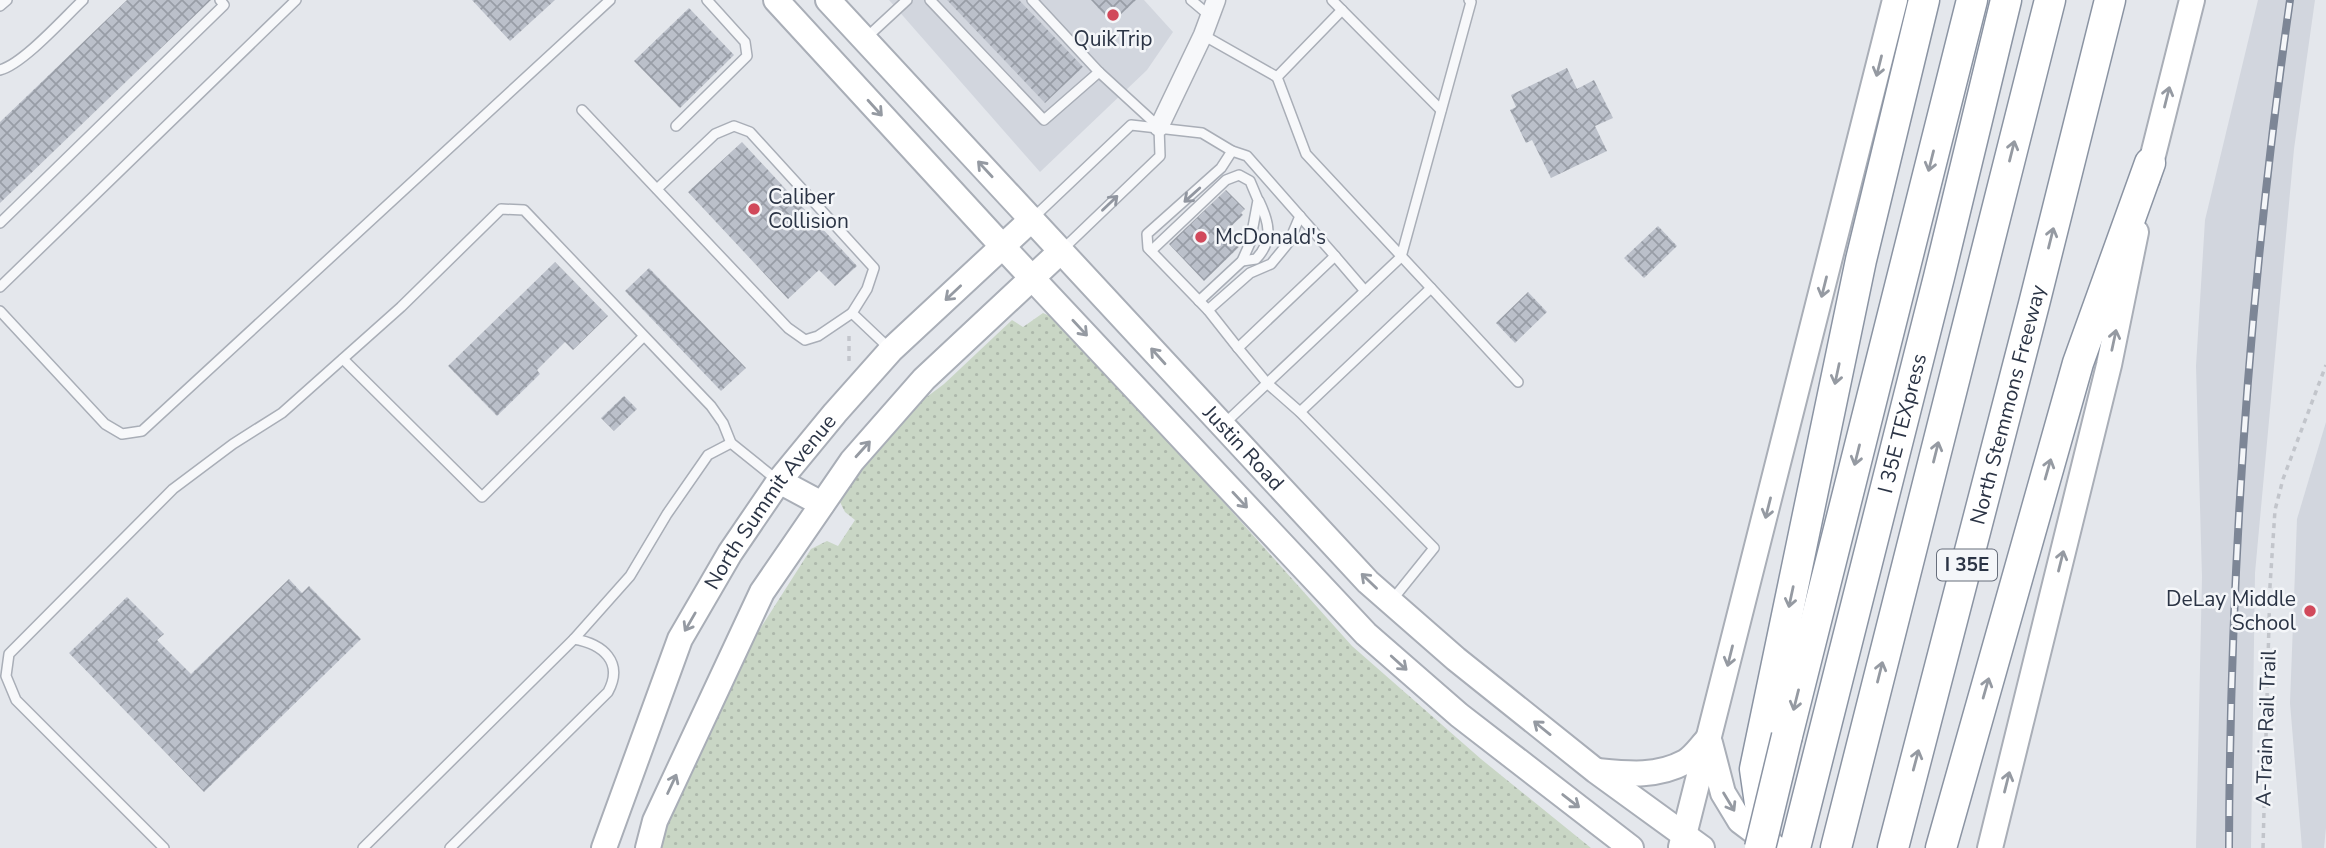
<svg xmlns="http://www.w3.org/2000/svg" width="2326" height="848" viewBox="0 0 2326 848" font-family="'Nunito Sans',sans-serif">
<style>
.built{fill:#d2d6de}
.grass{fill:url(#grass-dots)}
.building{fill:url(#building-cross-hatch)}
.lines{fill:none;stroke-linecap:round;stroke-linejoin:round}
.lane-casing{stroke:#a9aeb7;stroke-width:12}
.street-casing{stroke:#a9aeb7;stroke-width:21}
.secondary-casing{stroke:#a9aeb7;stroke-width:28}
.highway-casing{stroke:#8b94a3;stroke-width:33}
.path{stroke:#c2c5cb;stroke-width:3.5;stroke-dasharray:5 5;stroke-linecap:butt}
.lane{stroke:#f7f8fa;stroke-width:9}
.street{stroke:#f7f8fa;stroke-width:18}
.secondary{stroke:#fff;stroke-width:24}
.highway{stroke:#fff;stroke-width:30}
.rail-casing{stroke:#7d8696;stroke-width:8}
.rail{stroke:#f4f6f9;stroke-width:5;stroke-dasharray:16;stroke-linecap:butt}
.highway-bridge-casing{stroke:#8b94a3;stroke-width:33;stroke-linecap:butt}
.highway-bridge{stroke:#fff;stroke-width:30}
.oneway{stroke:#959aa2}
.oneway2{stroke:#9196a0}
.poi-dot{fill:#d1495b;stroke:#f4f6f9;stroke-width:2.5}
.labels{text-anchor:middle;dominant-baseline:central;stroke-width:5;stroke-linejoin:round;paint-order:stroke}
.shield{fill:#f4f6f9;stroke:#676e7b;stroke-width:2}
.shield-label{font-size:19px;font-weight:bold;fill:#2b3445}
.poi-label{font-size:21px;fill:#2b3445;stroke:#f4f6f9;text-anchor:start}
.street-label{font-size:21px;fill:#2b3445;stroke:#f4f6f9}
</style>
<defs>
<pattern id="grass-dots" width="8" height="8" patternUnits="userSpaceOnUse" patternTransform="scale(1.75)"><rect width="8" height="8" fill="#c9d6c5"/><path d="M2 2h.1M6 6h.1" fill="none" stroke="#adb8ab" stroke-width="1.8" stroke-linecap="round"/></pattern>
<pattern id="building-cross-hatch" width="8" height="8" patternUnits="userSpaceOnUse" patternTransform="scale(1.75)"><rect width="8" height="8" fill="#bbc0ca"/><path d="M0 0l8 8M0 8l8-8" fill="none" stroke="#989da6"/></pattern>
</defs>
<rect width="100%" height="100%" fill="#e4e7ec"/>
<g class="built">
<polygon points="889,0 1144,0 1173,32 1147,70 1040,172"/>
<polygon points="2258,0 2315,0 2294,149 2255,573 2251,848 2196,848 2202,577 2196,366 2205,220"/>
<polygon points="2326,422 2326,828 2324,848 2302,848 2290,703 2297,519"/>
</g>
<polygon class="grass" points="1043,313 1057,319 1134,402 1352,646 1481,759 1591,848 661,848 677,792 749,646 811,549 827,541 838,546 855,520 845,512 838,498 904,414 944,384 1012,320 1023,327"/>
<g class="building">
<polygon points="127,0 211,0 0,203 0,122"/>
<polygon points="472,0 555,0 510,41"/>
<polygon points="947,0 1019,0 1083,67 1045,103"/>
<polygon points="1091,0 1136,0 1112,23"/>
<polygon points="689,8 734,55 680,108 634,61"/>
<polygon points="1567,68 1577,89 1594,80 1613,118 1595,126 1607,151 1551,178 1532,140 1526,143 1510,110 1516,107 1511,95"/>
<polygon points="742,142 857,266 835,286 819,270 788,299 688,192"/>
<polygon points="1226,190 1245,209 1241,213 1243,215 1225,232 1239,247 1204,281 1169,244"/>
<polygon points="1658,226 1677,246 1644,278 1624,258"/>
<polygon points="555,262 608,316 573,350 565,342 537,370 540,374 497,416 448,366"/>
<polygon points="649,268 746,368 721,391 625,291"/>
<polygon points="1528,292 1547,312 1515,343 1496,323"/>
<polygon points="624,396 637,409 614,431 601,418"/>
<polygon points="289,579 302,593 309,586 361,639 204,792 69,653 127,597 164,634 157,640 191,674"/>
</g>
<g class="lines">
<g class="lane-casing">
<g id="lane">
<polyline points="930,0 1044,120 1099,72"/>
<polyline points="1032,0 1099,72 1159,127 1160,156 1062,250"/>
<polyline points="1191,0 1210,16"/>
<polyline points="1332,0 1441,110"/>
<polyline points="0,6 7,0"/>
<polyline points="1342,10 1277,77 1306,154 1431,288"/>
<polyline points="1203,35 1277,77"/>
<polyline points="867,37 907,0"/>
<path d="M0,70C23,64 64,18 83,0"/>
<polyline points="582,110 788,328 805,340 818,336 852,313"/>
<polyline points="676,126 747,56 745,42 707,0"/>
<polyline points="1232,151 1221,168 1147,234 1148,248 1208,310 1238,348"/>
<polyline points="657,189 715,134 734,126 750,132 874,268 867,289 852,313 890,349"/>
<polyline points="1033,218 1131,125 1202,133 1232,151 1247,156 1335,256 1238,348 1267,383 1300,412 1434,548 1393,599"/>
<polyline points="0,223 224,5 220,0"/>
<polyline points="1151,251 1226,180 1239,175 1250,181 1258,200 1250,243 1242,261 1199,301"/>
<polyline points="1335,256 1365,291"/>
<path d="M1242,261L1256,259C1274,240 1269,222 1259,201"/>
<polyline points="0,287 296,0"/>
<polyline points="1208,310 1250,273 1271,264 1289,242 1300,216"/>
<polyline points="0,311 105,424 122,434 142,431 610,0"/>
<polyline points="343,359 482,497 643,337"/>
<polyline points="1300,412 1431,288 1518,382"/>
<polyline points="1224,424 1401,257 1471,2 1469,0"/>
<polyline points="574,639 630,576 667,514 708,455 731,443"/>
<polyline points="164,848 16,700 6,676 9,654 173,489 233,444 282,413 401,307 501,209 524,210 711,406 723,423 731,443 777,480"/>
<path d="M363,848L574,639C603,644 624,662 608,692L450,848"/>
</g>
</g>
<g class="street-casing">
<polyline id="street" points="1159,127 1203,35 1216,0"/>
</g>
<g class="secondary-casing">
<g id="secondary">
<polyline points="776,0 1003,247 1366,634 1459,715 1631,848"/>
<path id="s1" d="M828,0L1368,582L1456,659L1596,771L1702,848"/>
<polyline points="2147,179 2192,0"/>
<polyline points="779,481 822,504"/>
<polyline points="1710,743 1723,793 1740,821 1776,848"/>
<path d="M1599,771C1629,774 1657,777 1685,762C1694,757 1701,746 1708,739"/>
<polyline points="1681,847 1895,0"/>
<path id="s2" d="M604,848L680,639L730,553L779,481L835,413L891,350L1032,219"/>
<polyline points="648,848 655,821 762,592 852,461 924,379 1061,251"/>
<polyline points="1990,848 2109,365 2136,232"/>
</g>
</g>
<g class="highway-casing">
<g id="highway">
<polyline points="1787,736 1972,0"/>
<polyline points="1764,831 1755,769 1861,260 1924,0"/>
<path id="s3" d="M1795,848L1939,277L2006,0"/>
<polyline points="1836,848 2050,0"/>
<path id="s4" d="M1893,848L2034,304L2110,0"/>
<polyline points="1941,848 2078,363 2150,163"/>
</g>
</g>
<g class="path">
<polyline points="849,361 849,334"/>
<polyline points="2263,848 2270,586 2275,510 2283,479 2326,365"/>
</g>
<use href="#lane" class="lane"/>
<use href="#street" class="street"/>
<use href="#secondary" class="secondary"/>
<use href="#highway" class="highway"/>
<g class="rail-casing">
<path id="rail" d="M2229,848C2230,565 2250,281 2290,0"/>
</g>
<use href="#rail" class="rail"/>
<g class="highway-bridge-casing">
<polyline id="highway-bridge" points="1760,848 1787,736"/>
</g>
<use href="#highway-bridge" class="highway-bridge"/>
</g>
<defs><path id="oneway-shaft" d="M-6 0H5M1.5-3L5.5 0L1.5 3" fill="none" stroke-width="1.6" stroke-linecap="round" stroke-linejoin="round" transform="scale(1.75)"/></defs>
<g class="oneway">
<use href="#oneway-shaft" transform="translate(1879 66) rotate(104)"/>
<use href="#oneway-shaft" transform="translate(2167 97) rotate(-76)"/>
<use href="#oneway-shaft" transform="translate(875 108) rotate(48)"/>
<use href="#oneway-shaft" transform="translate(2012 151) rotate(-76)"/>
<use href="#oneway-shaft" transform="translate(1931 161) rotate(104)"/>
<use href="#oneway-shaft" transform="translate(985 169) rotate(-133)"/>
<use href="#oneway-shaft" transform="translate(2051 238) rotate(-76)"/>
<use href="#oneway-shaft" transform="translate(1824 287) rotate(104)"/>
<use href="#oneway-shaft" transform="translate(953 293) rotate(137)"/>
<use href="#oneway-shaft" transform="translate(1080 328) rotate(47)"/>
<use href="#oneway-shaft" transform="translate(2114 340) rotate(-78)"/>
<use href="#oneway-shaft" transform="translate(1158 356) rotate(-132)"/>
<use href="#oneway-shaft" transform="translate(1837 374) rotate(102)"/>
<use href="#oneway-shaft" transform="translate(863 449) rotate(-48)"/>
<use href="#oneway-shaft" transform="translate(1936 452) rotate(-76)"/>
<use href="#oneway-shaft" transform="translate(1857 455) rotate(104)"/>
<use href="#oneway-shaft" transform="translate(2048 469) rotate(-74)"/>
<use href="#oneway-shaft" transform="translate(1240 500) rotate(47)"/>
<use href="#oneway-shaft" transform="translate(1768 508) rotate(104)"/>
<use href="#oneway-shaft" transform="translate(2061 561) rotate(-76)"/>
<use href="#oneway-shaft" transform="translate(1369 581) rotate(-136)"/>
<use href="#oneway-shaft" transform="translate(1791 597) rotate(102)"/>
<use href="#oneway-shaft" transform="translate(690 622) rotate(120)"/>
<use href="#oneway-shaft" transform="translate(1730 656) rotate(104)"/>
<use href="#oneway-shaft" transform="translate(1399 663) rotate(42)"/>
<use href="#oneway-shaft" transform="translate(1880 672) rotate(-76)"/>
<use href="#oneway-shaft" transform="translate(1986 688) rotate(-74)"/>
<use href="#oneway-shaft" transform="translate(1796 700) rotate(104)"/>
<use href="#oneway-shaft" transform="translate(1542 728) rotate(-141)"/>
<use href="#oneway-shaft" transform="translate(1916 760) rotate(-75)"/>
<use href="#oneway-shaft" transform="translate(2007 782) rotate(-76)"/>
<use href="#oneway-shaft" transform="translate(672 784) rotate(-65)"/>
<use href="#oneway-shaft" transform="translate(1571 801) rotate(38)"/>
<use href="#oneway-shaft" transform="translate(1729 802) rotate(59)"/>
</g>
<g class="oneway2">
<use href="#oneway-shaft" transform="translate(1192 195) rotate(138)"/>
<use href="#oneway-shaft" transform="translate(1110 203) rotate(-44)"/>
</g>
<g class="poi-dot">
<circle cx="1113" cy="15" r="7"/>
<circle cx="754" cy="209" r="7"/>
<circle cx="1201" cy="237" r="7"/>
<circle cx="2310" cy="611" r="7"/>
</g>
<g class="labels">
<rect class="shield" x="1937" y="549.5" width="60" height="31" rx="5"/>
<g class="shield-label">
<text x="1967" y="565">I 35E</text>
</g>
<g class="poi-label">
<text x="1113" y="39" text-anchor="middle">QuikTrip</text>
<text x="768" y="197">Caliber<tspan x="768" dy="24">Collision</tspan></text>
<text x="1215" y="237">McDonald's</text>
<text x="2296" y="599" text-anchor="end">DeLay Middle<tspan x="2296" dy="24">School</tspan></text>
</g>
<g class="street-label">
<text stroke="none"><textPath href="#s4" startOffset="458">North Stemmons Freeway</textPath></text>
<text stroke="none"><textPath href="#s3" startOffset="438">I 35E TEXpress</textPath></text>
<text stroke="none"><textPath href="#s1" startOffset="611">Justin Road</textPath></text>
<text stroke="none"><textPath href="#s2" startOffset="387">North Summit Avenue</textPath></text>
<text transform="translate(2266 728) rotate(-88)">A-Train Rail Trail</text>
</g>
</g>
</svg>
